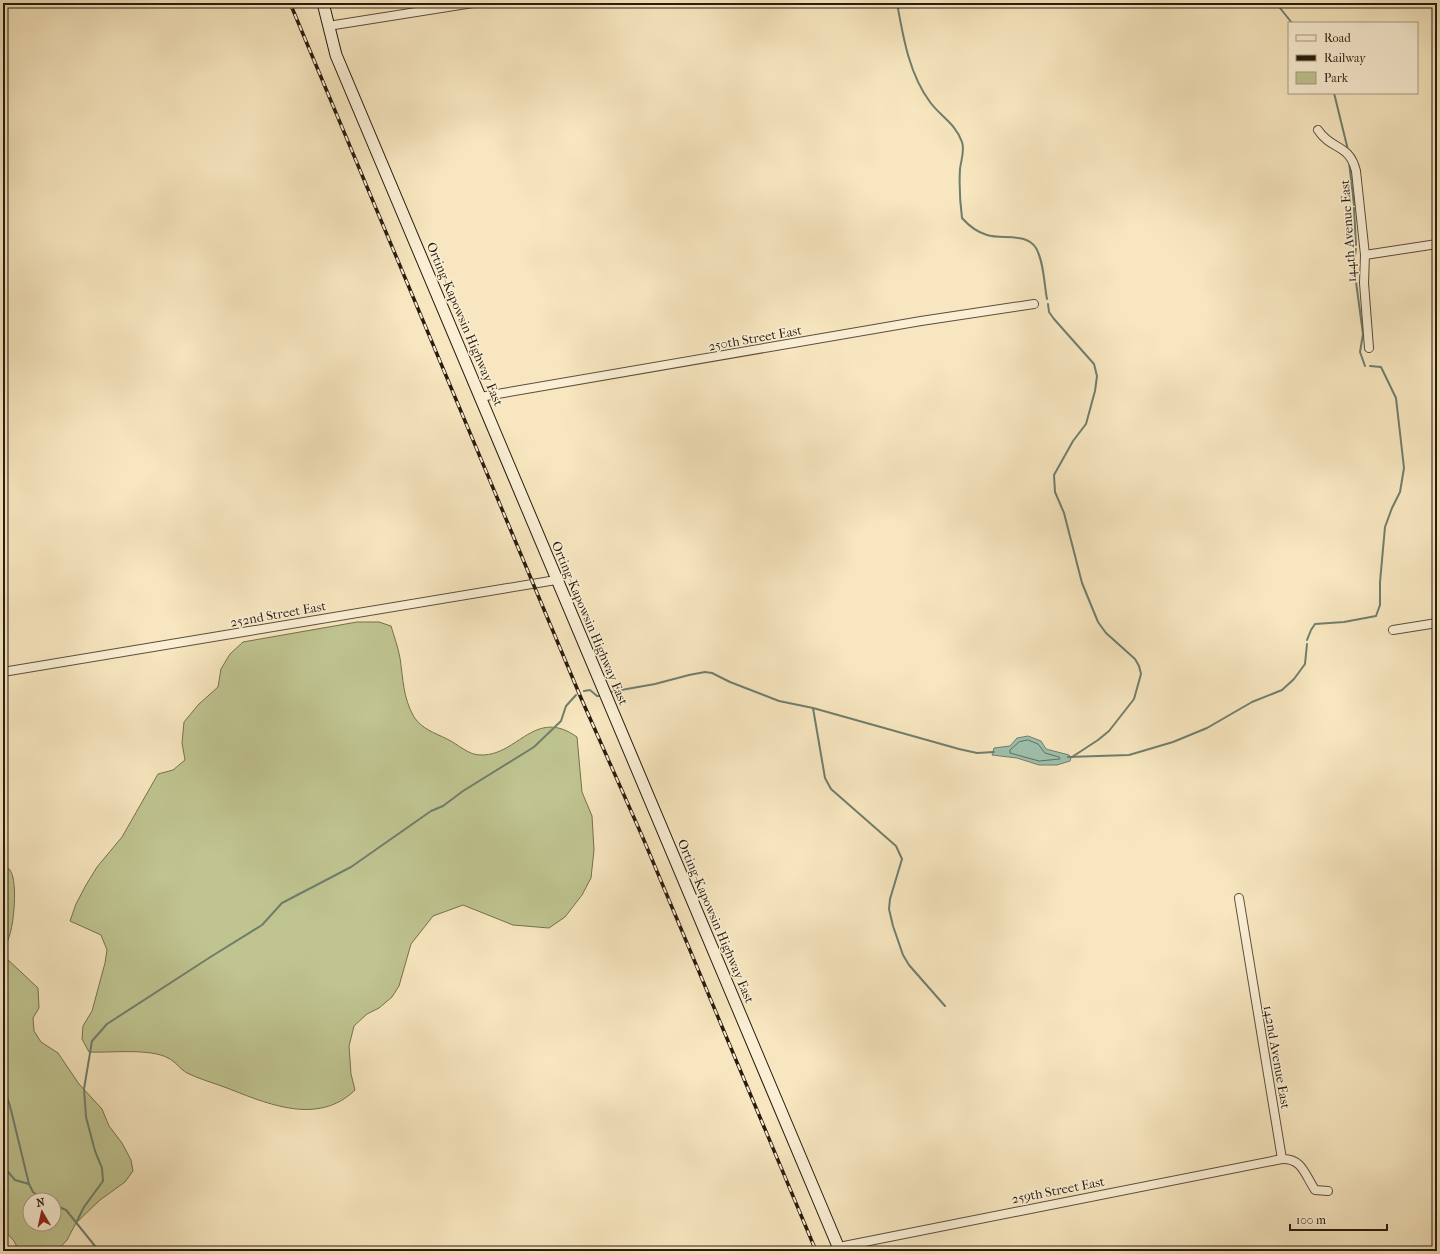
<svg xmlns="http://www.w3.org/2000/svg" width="1440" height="1254" viewBox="0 0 1440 1254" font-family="'IM FELL French Canon',serif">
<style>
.green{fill:#bfc490;stroke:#74704f;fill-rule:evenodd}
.water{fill:#9ec0ad;stroke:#6f7e6d}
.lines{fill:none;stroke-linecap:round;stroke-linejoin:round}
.shore{stroke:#636e5e;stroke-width:1}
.stream{stroke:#6f7e6d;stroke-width:2}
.minor-casing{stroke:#5c4e3a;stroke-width:10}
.secondary-casing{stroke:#281c0e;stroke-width:13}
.minor{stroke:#faefd5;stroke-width:8}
.secondary{stroke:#faefd5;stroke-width:11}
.rail-casing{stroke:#281c0e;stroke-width:3.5}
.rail{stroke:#faefd5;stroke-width:2;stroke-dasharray:6;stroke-linecap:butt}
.labels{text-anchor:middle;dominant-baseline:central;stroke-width:3;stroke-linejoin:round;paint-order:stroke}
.street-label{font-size:13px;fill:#281c0e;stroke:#faefd5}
</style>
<rect width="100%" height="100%" fill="#f7e6bf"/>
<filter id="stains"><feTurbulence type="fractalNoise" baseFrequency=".005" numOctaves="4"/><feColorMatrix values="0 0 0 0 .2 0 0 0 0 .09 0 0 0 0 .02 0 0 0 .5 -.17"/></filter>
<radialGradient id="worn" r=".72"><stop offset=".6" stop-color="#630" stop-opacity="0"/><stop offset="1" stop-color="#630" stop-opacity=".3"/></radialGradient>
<g class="green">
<path d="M357,622H379L391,626C394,636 398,647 400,658C403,678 403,698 414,717C422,729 435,733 447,739C458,744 469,756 482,755C518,755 535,707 577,737L582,792L592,816L594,850L591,878L582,895L565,917L549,928L513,925L463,905L433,916L411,944L399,986L392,997L379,1008L367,1014L354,1026L349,1046L351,1074L355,1090C318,1126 268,1104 227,1088C214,1083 199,1079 187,1073C180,1069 175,1061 168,1058C150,1048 110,1053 89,1052L82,1039L83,1026L92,1011L105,963L107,950L101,935L70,921L76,904L86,885L97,867L122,837L158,774L173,770L185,760L182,743L184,722L199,704L218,687L221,669L230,654L243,642Z"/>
<path d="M3,866C5,867 7,867 9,869C18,878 14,918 11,930C9,940 4,946 5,957L38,988L39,1008L33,1018L34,1031L41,1042L58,1053L79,1084L102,1109L109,1126L122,1143L131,1160L133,1171L125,1182L100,1200L76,1223L67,1240L57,1251H19L14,1241L3,1229ZM30,1200H54V1224H30Z"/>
</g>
<polygon class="water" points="1028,736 1041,741 1046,749 1069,755 1071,758 1070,761 1057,765 1039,765 1017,758 992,755 994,748 1010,746 1017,738"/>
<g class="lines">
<polygon class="shore" points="1028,740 1038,744 1045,753 1059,757 1060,759 1039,761 1010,753 1010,750 1019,742"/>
<g class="stream">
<path d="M897,3C903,36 909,74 930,102C940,116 956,124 962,142C965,151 961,160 960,169C959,185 960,202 962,218C969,226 977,232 987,235C1002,240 1026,232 1036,248C1044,262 1044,284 1047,299"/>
<polyline points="1276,3 1292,23"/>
<polyline points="1334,93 1348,150"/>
<polyline points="1349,162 1354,205"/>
<polyline points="1354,208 1356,245"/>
<polyline points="1354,262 1356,249"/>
<polyline points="1354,267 1363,334 1360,352 1365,366"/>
<polyline points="1048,304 1049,312 1054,319 1094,364 1097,376 1095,391 1086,424 1073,441 1054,475 1055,492 1064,513 1082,583 1098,622 1106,633 1135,659 1139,666 1141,674 1134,699 1109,731 1098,740 1072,757"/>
<polyline points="1307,640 1311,630 1315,624 1344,622 1376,616 1380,605 1380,582 1385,527 1392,508 1400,492 1404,468 1396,398 1381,367 1370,366"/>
<polyline points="584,691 590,690 597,696 601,696"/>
<polyline points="610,692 655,684 689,675 705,672 712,673 730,682 779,701 813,708 959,749 977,753 994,752"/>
<polyline points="813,708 825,778 831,789 896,846 902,859 890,899 889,909 893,926 903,955 909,965 945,1006"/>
<polyline points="1068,757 1129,755 1173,742 1207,728 1252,702 1282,690 1294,679 1305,664 1307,644"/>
<polyline points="3,1085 10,1106 29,1184 33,1192 44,1200"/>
<polyline points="3,1166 15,1180 29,1184"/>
<polyline points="54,1205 66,1210 99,1251"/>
<polyline points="76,1223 84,1207 103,1181 102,1168 95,1151 86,1117 84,1089 92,1041 107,1024 212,956 262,925 282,903 351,867 431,811 443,806 463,791 534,747 561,721 566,706 576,695"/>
</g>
<g class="minor-casing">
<g id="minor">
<polyline points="328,26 473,3"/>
<path d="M1318,130C1332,151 1349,143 1356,171L1365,255L1364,283L1369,348"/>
<polyline points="1365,255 1437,244"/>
<polyline points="480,397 921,321 1034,304"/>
<polyline points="1393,630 1437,623"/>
<polyline points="3,672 556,580"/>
<polyline points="1239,898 1282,1159"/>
<path d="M839,1247L1282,1159C1302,1158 1305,1175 1315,1190L1328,1191"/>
</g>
</g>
<g class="secondary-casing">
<polyline id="secondary" points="323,3 336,55 840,1251"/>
</g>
<use href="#minor" class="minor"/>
<use href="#secondary" class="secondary"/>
<g class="rail-casing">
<polyline id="rail" points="290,3 581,698 643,838 816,1251"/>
</g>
<use href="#rail" class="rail"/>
</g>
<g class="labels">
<g class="street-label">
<text transform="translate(1348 231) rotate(-94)">144th Avenue East</text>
<text transform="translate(465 324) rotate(67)">Orting-Kapowsin Highway East</text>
<text transform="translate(755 338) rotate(-10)">250th Street East</text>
<text transform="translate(278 614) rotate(-10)">252nd Street East</text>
<text transform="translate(590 623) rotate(67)">Orting-Kapowsin Highway East</text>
<text transform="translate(716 921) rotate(67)">Orting-Kapowsin Highway East</text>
<text transform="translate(1277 1057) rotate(80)">142nd Avenue East</text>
<text transform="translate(1058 1190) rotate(-11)">259th Street East</text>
</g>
</g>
<rect width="1440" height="1254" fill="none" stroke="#f7e6bf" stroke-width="16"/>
<rect x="4" y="4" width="1432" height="1246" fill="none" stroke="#281c0e" stroke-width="2"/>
<rect x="8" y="8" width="1424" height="1238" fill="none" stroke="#281c0e"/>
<rect x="1288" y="22" width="130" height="72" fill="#faefd5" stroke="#a69b85"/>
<rect x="1296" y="35" width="20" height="6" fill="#faefd5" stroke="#a69b85"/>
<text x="1324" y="42" font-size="12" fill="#281c0e">Road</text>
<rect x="1296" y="55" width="20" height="6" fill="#281c0e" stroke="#a69b85"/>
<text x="1324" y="62" font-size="12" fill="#281c0e">Railway</text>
<rect x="1296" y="72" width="20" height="12" fill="#bfc490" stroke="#a69b85"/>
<text x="1324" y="82" font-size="12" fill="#281c0e">Park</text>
<g transform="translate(42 1212) rotate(351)"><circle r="19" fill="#faefd5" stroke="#a69b85"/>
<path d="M0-3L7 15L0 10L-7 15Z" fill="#8f2418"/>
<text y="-6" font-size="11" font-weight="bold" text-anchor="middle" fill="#281c0e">N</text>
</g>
<path d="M1290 1224v6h97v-6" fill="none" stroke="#281c0e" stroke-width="2"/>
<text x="1296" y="1224" font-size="12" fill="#281c0e" stroke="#faefd5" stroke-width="3" paint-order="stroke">100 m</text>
<rect width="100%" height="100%" filter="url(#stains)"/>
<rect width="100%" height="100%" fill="url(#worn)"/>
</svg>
